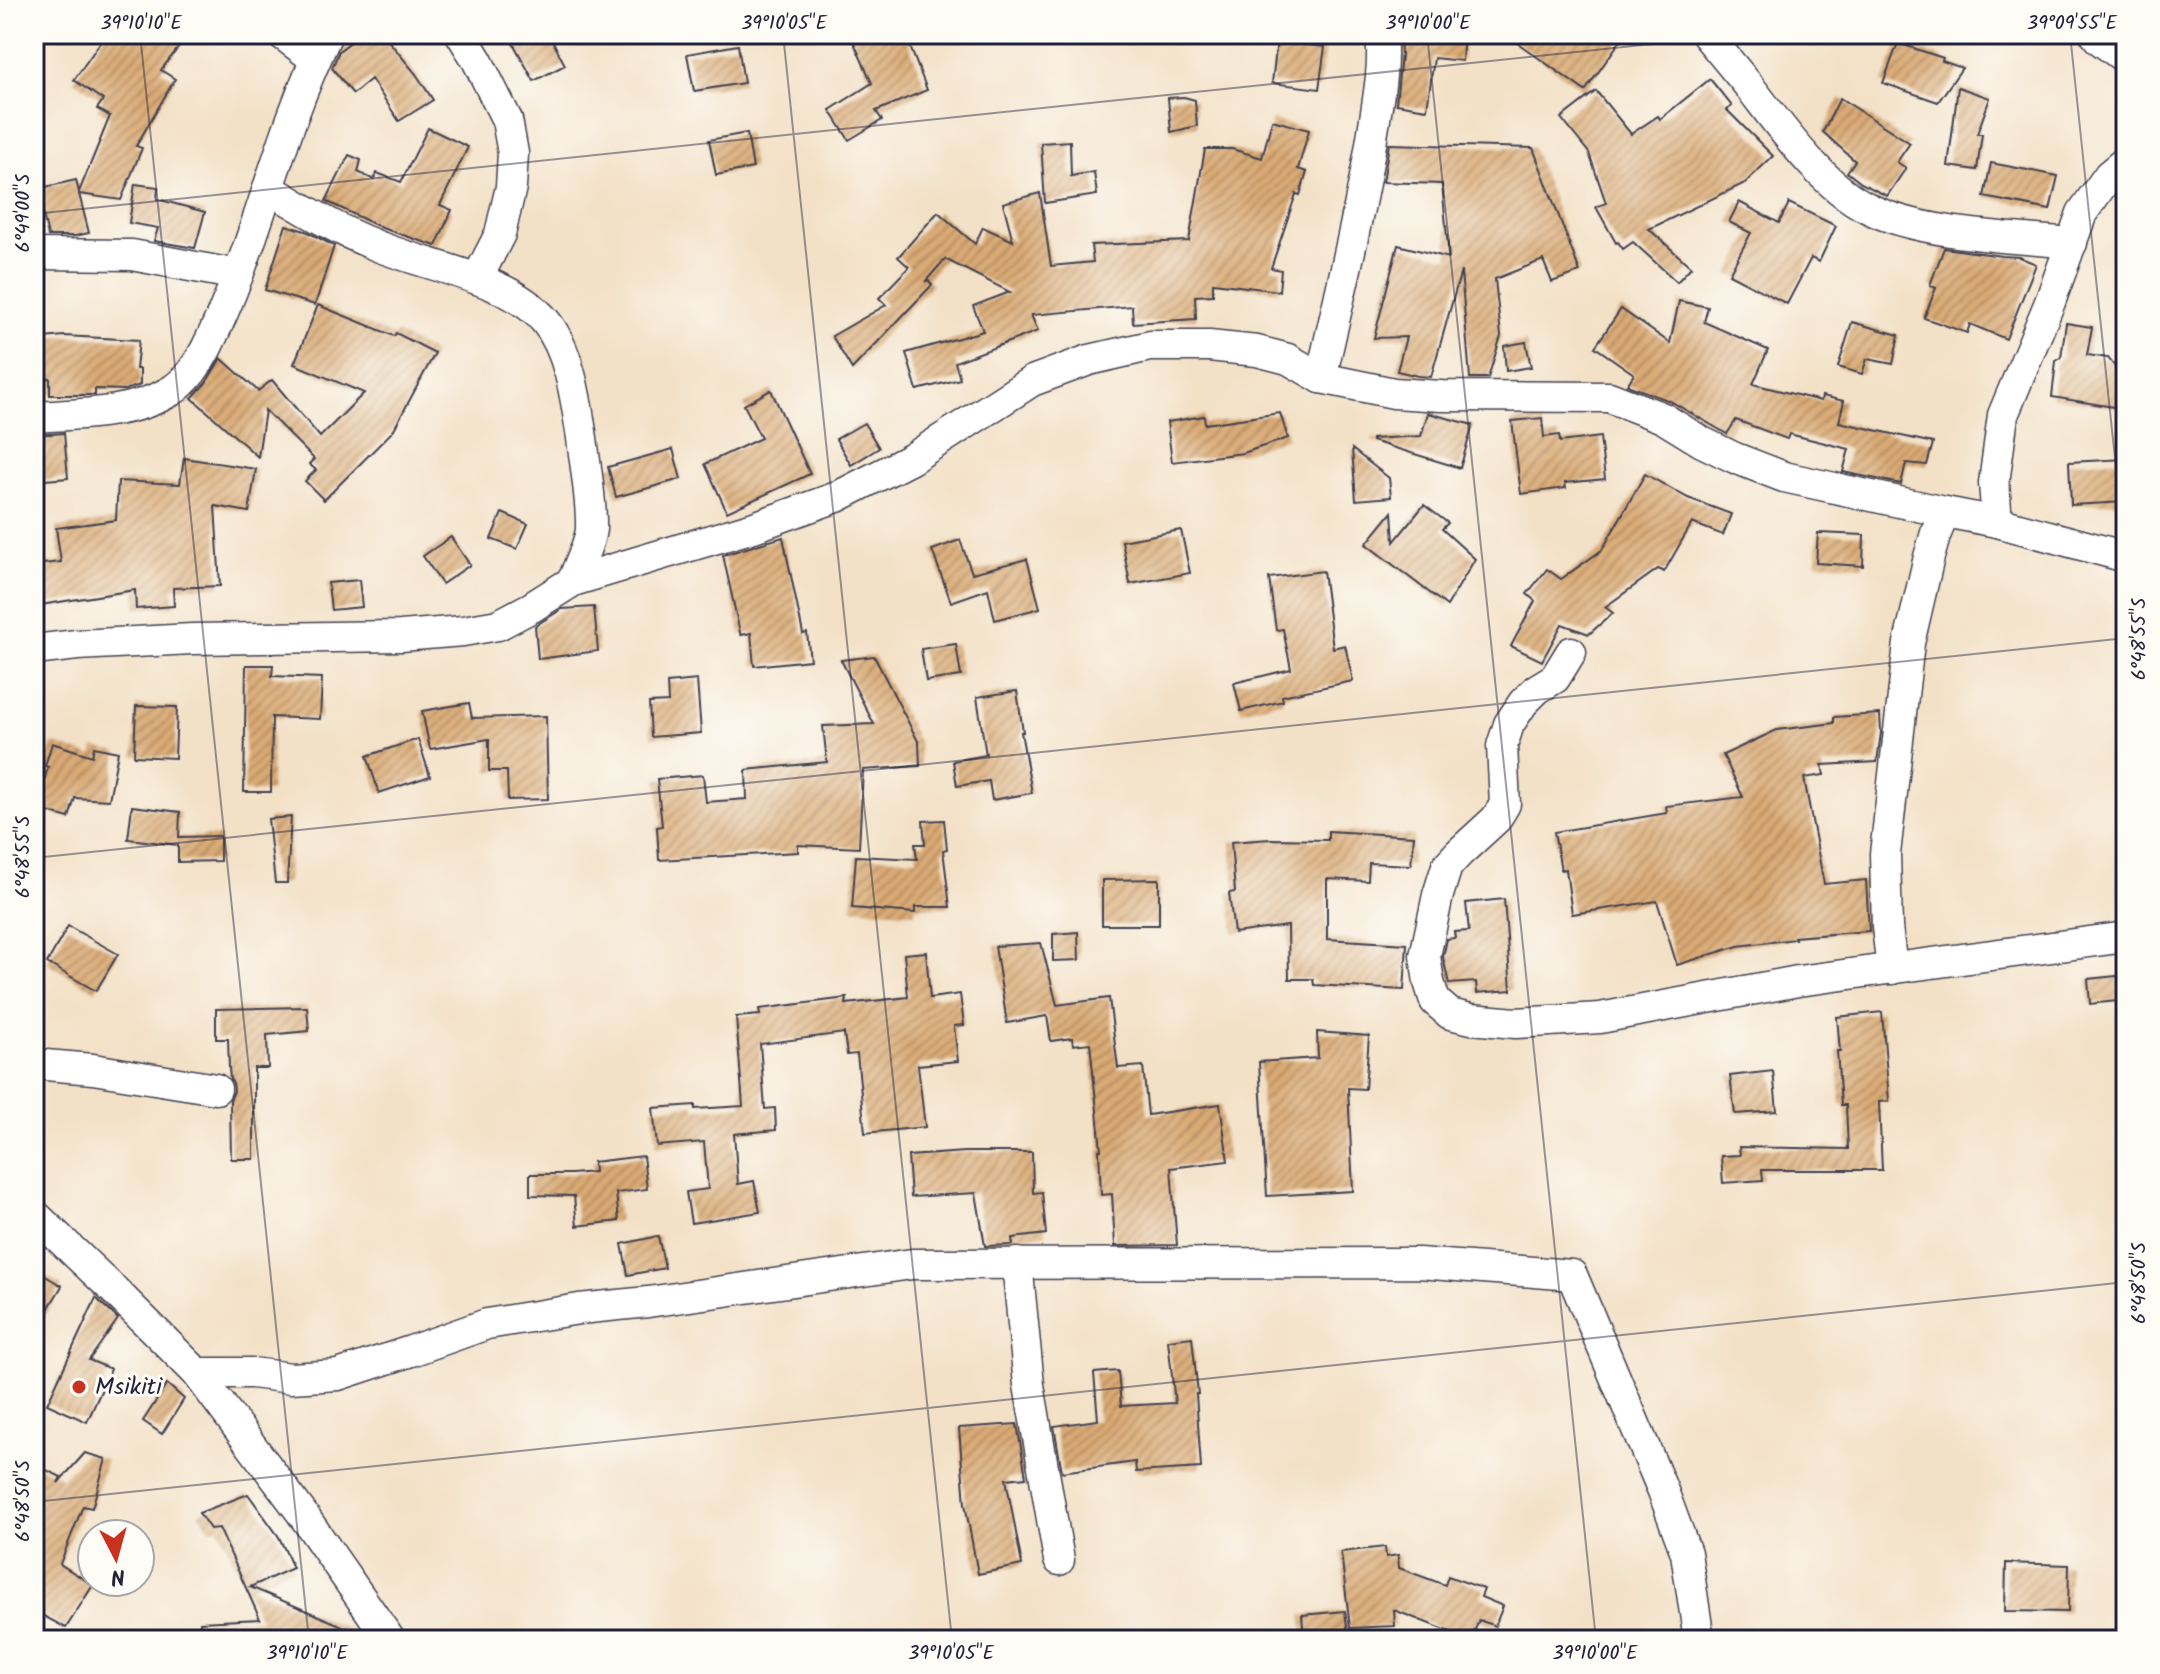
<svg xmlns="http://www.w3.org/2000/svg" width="2160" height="1674" viewBox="0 0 2160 1674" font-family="Kalam,sans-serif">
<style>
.building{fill:url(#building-hatch)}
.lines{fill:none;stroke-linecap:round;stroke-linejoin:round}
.minor-casing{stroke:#413f50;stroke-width:33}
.minor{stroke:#fff;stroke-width:30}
.ticks{fill:none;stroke:#22223b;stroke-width:2;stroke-opacity:0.45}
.poi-dot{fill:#c8321e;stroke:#fdfcf7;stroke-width:3}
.labels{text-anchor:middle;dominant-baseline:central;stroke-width:6;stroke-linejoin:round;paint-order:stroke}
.poi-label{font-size:24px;fill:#22223b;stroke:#fdfcf7;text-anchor:start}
.neatline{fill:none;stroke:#22223b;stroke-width:3}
.ticks-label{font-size:20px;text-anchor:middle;fill:#22223b}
</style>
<defs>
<pattern id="building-hatch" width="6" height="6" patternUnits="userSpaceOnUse" patternTransform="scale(2)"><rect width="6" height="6" fill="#daaa75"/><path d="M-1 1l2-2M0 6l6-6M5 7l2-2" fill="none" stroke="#b08a61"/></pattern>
</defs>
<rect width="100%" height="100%" fill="#fdfcf7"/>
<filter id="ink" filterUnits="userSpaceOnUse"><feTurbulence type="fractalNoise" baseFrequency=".0125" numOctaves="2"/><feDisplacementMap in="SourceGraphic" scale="16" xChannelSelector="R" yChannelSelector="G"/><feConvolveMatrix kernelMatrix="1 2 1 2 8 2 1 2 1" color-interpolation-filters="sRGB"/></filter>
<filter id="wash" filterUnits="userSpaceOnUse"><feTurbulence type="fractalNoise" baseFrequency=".006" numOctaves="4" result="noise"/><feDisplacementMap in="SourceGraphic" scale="32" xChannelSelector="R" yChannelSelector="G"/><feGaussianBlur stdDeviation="1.8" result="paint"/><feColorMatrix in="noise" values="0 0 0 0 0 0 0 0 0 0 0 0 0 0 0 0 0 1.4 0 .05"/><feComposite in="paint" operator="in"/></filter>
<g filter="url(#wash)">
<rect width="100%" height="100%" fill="#f3e1c7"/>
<g id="blocks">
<g class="building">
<polygon points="106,34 189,34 161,70 175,79 136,146 142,148 121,200 79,194 89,233 75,236 48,236 37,189 76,180 79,192 110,116 97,109 103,100 74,80"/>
<polygon points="361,34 383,34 416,74 433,100 399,121 371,79 353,94 332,68 339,51"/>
<polygon points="508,34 549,34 565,65 534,81"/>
<polygon points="850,34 905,34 927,90 876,111 882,120 849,140 830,110 872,83"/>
<polygon points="1400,34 1464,34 1462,61 1434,58 1427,109 1396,104 1401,55"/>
<polygon points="1505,34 1625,34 1585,91"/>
<polygon points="1277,41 1325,47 1319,89 1272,83"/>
<polygon points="1898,43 1943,58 1942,61 1962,68 1938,102 1883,83"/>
<polygon points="738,45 744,83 694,91 687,54"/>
<polygon points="1710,79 1732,106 1727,110 1773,156 1745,183 1649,229 1691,267 1677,282 1633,242 1623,249 1618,242 1616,243 1596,207 1606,203 1589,153 1561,118 1596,91 1631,134 1658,116 1660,119"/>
<polygon points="1958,87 1990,98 1977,134 1982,134 1977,170 1948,166"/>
<polygon points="1184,97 1195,100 1197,126 1171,132 1168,98"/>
<polygon points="1840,98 1910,143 1897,162 1906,168 1887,196 1861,183 1847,172 1855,161 1823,132"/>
<polygon points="1272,120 1309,130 1298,169 1307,172 1300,195 1296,194 1271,268 1281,270 1279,291 1213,283 1213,295 1195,296 1196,319 1133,323 1132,306 1031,315 1038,331 955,362 960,379 917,390 906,353 983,331 973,306 1010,292 945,259 925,282 928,280 932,285 852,369 832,336 886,305 879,298 909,267 898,257 938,212 975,244 983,227 1013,241 1003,203 1040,193 1051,266 1093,262 1091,245 1189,241 1205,149 1232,149 1262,158"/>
<polygon points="428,128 468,147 440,205 452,210 436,246 382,228 326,201 349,155 361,160 358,172 374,180 377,173 401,182"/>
<polygon points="747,133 753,168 716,175 709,140"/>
<polygon points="1070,141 1071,176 1094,172 1097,195 1045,203 1041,143"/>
<polygon points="1389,144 1533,148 1580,272 1552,282 1543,260 1495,279 1501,336 1488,378 1470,378 1461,271 1431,377 1418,376 1397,371 1406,337 1374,338 1398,245 1449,258 1442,184 1383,182"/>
<polygon points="1991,163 2058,176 2050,210 1984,197"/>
<polygon points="135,184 158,187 157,199 205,212 195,248 154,241 158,228 129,223"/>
<polygon points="1739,202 1779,223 1789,203 1836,226 1819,262 1811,258 1787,304 1729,274 1751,233 1729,222"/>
<polygon points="286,225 308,232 334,246 315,305 265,290"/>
<polygon points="1944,248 2002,256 2019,257 2036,264 2006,339 1970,324 1967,333 1924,318 1936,288 1930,285"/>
<polygon points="1679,301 1708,307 1704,322 1768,350 1753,384 1821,401 1822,396 1844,401 1839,422 1933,443 1927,465 1906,463 1901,484 1843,472 1849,449 1789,434 1787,439 1736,420 1727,434 1670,401 1627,385 1634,374 1595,347 1621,309 1670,343"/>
<polygon points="318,305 394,336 396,333 435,353 393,431 324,500 305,481 316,470 309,464 314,459 265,410 258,457 192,398 206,383 221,358 258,391 272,380 320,437 364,393 294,364"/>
<polygon points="1852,322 1899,335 1893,364 1867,359 1862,374 1838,367"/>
<polygon points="2066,323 2092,327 2087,355 2108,358 2126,381 2126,409 2052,397 2056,361 2061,358"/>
<polygon points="64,336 139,340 136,369 140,369 140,385 125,390 95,389 95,395 50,395 50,378 34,379 34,339"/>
<polygon points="1526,342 1531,367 1506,371 1504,346"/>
<polygon points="771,390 810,474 727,512 705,464 761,438 744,405"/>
<polygon points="1280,413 1288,438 1243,453 1172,462 1167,422 1204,416 1205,424"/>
<polygon points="1428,413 1473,425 1460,468 1372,441 1372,439 1421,436"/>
<polygon points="1542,418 1544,437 1559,435 1560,442 1600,437 1605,479 1565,483 1566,488 1521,494 1512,421"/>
<polygon points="864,423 879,448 851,465 836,439"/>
<polygon points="64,433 68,478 34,481 34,435"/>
<polygon points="673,449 681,479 616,497 608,467"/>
<polygon points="1352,449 1389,478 1391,497 1356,500"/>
<polygon points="184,458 256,469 249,512 215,506 220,586 173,588 174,606 136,609 135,590 34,606 34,565 61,562 56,528 116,520 118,481 180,484"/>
<polygon points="2126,459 2126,502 2071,505 2069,462"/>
<polygon points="1645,474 1688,498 1731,514 1723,535 1692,523 1664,572 1658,569 1605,607 1613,613 1589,634 1562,624 1542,661 1511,646 1535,601 1527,594 1547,569 1561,579 1602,550"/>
<polygon points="1424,505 1448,523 1442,529 1475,559 1447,606 1366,544 1392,512 1394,542"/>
<polygon points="502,513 528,524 517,549 491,539"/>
<polygon points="1181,530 1190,573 1130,584 1122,541"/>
<polygon points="1818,533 1864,535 1863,566 1816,563"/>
<polygon points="451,537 470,565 442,584 423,556"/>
<polygon points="783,537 803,634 807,633 810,660 754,666 751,633 741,635 740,633 723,555"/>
<polygon points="960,540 972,573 1027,559 1040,608 995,620 988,589 951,602 932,550"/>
<polygon points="1323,571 1333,648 1345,645 1353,681 1282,696 1283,701 1241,711 1234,683 1291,669 1283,629 1276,630 1269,578"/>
<polygon points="359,580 362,607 331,610 328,583"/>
<polygon points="594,607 598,651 538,659 535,626 562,609"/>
<polygon points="956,644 961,676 926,681 921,649"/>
<polygon points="874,656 919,743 920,766 863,770 859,848 798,845 798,852 659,860 657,827 662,826 657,779 703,775 706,802 747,799 746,770 827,762 823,726 874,724 841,660"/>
<polygon points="246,665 273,665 272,676 322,678 320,719 272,717 271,792 244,792"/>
<polygon points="697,680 701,733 651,737 649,703 668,702 667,683"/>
<polygon points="1017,691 1023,732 1021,732 1032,793 992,800 989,781 957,786 953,761 986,755 977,697"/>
<polygon points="469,703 472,718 546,716 548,799 508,800 507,771 489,771 489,739 430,749 422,711"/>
<polygon points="136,706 177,707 175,758 134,756"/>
<polygon points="1880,714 1881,733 1877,762 1822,765 1824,775 1804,778 1824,884 1866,880 1869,931 1794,937 1795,939 1738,946 1677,965 1657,901 1572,914 1566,869 1561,870 1554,832 1667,813 1666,806 1743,797 1723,755 1777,730 1834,723 1834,717"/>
<polygon points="418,739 430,776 379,793 367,756"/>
<polygon points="52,743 92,756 94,747 118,752 109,800 75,798 69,818 36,809 48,767 45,766"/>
<polygon points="132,806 180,812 179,837 220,836 220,861 178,862 178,845 128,839"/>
<polygon points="291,817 287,883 275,883 268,819"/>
<polygon points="944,820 947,849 943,850 950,907 915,907 915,913 852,908 856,856 917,859 915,844 925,844 923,821"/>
<polygon points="1328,831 1414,836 1411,865 1369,863 1368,881 1327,879 1327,939 1407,944 1404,990 1314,985 1313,979 1289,979 1288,926 1234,933 1229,893 1235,892 1231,842 1270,839 1328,840"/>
<polygon points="1159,879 1159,925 1102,925 1102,880"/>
<polygon points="1504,899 1511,990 1477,993 1476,982 1449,984 1443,957 1447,939 1455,938 1454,932 1469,931 1466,903"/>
<polygon points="68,926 118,954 96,991 47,963"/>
<polygon points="1078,932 1079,960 1053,961 1053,934"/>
<polygon points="1041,943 1057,1005 1109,998 1118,1068 1143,1066 1148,1115 1220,1104 1228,1161 1171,1168 1177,1245 1115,1246 1112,1194 1101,1195 1099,1150 1101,1150 1090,1043 1073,1045 1072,1038 1051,1041 1047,1016 1007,1023 995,946"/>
<polygon points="926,952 930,998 960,994 964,1025 954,1026 958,1061 918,1065 925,1127 865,1133 857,1054 847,1055 844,1033 760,1044 765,1109 775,1108 776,1130 734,1134 738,1184 754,1181 760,1212 691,1223 686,1192 708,1189 704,1142 657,1146 653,1108 695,1105 695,1109 743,1106 736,1017 760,1015 759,1009 847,998 846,1004 908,997 904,954"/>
<polygon points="2126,975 2126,1000 2090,1004 2088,979"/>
<polygon points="307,1007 309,1031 267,1035 268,1068 254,1068 254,1159 231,1159 230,1100 234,1091 233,1083 230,1079 229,1068 228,1039 216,1039 216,1009"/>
<polygon points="1882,1012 1889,1101 1879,1102 1882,1170 1762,1170 1763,1180 1723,1183 1721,1156 1740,1155 1739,1147 1848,1149 1846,1105 1841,1105 1837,1051 1840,1051 1837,1017"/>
<polygon points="1317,1032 1369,1036 1365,1089 1348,1088 1353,1191 1267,1196 1259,1062 1318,1058"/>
<polygon points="1773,1071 1777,1111 1735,1114 1730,1076"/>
<polygon points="965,1152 1032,1152 1033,1193 1042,1192 1046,1234 1012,1238 1013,1245 985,1246 976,1193 911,1197 908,1156"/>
<polygon points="643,1156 647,1189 616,1193 619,1221 577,1226 574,1196 530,1195 530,1174 571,1174 594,1172 593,1162"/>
<polygon points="658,1236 665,1268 628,1275 622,1244"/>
<polygon points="34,1269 62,1286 34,1332"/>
<polygon points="96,1298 118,1319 89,1360 111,1369 87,1422 47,1404"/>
<polygon points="1192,1337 1198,1394 1196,1394 1201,1468 1136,1472 1135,1462 1062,1472 1054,1426 1098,1420 1094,1373 1118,1371 1121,1406 1175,1403 1168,1340"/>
<polygon points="167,1384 184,1399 162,1434 143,1421"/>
<polygon points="1017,1424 1026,1477 1006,1479 1022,1565 978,1574 965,1504 959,1428"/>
<polygon points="85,1453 106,1459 92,1508 83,1506 60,1564 93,1585 66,1628 34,1611 34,1464 61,1477 58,1483"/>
<polygon points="248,1494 279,1537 293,1568 250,1587 364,1635 368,1640 200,1640 200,1622 260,1619 219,1528 210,1529 199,1513"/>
<polygon points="1385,1547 1386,1557 1398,1555 1399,1568 1445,1585 1448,1576 1484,1589 1481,1597 1503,1606 1495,1626 1479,1620 1471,1640 1394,1610 1395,1626 1350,1628 1341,1552"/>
<polygon points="2006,1563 2069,1565 2068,1612 2005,1611"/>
<polygon points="1345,1611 1348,1635 1304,1639 1302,1615"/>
</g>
</g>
</g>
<g filter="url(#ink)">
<use href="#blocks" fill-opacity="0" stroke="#413f50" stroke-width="2"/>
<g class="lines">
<g class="minor-casing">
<g id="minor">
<polyline points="282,34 315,59"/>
<polyline points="461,34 477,60 507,120 513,153 511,187 500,234 477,279"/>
<path d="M1706,34C1720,51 1735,69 1749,86C1780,126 1822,186 1868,208C1921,235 2012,237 2072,243"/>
<polyline points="2095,34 2099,39 2126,59"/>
<path d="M268,188C303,209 337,230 375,245C428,267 510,278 546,322C570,352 576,400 582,438C585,465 592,501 591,529C590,543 578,566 573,581"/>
<polyline points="34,254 132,255 238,275"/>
<path d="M1321,378C1339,298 1359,218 1372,138C1377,104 1385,68 1381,34"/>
<path d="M34,417C79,414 131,415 171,391C186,382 199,363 206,349C244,274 265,191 294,113C304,86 315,60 327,34"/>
<polyline points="1997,522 1994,483 2003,415 2050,302 2082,213 2109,175 2126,161"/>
<polyline points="34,650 77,645 192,639 401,636 463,631 498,625 532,607 573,581 754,527 837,497 911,459 1032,381 1089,360 1150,346 1209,346 1257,351 1288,359 1321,378 1394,393 1441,396 1609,397 1663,418 1702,442 1735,458 1784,477 1945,512 1997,522 2126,557"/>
<polyline points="1571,652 1555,678 1537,689 1523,703 1509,724 1502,746 1505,804 1496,819 1459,853 1447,866 1438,895 1425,956 1429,982 1435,1001 1450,1014 1471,1019 1516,1023 1600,1018 1798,981 2126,937"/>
<polyline points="1892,969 1887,927 1885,854 1909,643 1929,557 1936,533 1945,512"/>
<polyline points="34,1064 93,1069 216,1089"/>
<polyline points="34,1214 117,1293 197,1373 301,1512 390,1640"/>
<polyline points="1017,1263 1029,1385 1059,1560"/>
<polyline points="197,1373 252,1373 291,1378 338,1375 411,1351 487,1324 579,1309 648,1302 912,1264 1419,1263 1572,1275 1663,1491 1686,1553 1699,1640"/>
</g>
</g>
<use href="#minor" class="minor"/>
</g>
</g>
<path class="ticks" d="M140,34L309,1640M783,34L952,1640M1427,34L1596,1640M2070,34L2126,562M34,214L1747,34M34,858L2126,638M34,1502L2126,1282"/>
<circle class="poi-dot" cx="79" cy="1387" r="8"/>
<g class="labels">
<g class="poi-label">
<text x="95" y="1387">Msikiti</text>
</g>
</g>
<rect width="2160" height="1674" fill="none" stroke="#fdfcf7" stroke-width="88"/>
<g transform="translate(116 1558) rotate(174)"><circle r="38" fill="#fdfcf7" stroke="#a5a5ac" stroke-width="2"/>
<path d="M0-6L14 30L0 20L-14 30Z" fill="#c8321e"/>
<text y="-12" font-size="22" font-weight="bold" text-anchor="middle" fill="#22223b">N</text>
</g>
<rect x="44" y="44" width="2072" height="1586" class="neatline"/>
<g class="ticks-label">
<text x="141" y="29">39°10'10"E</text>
<text x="784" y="29">39°10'05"E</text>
<text x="1428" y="29">39°10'00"E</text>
<text x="2072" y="29">39°09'55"E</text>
<text transform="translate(22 213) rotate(-90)" y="7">6°49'00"S</text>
<text transform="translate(2138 639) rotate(-90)" y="7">6°48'55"S</text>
<text transform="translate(22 857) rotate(-90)" y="7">6°48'55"S</text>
<text transform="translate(2138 1283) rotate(-90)" y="7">6°48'50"S</text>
<text transform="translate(22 1501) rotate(-90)" y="7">6°48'50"S</text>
<text x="307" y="1659">39°10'10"E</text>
<text x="951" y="1659">39°10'05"E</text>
<text x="1595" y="1659">39°10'00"E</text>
</g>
</svg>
